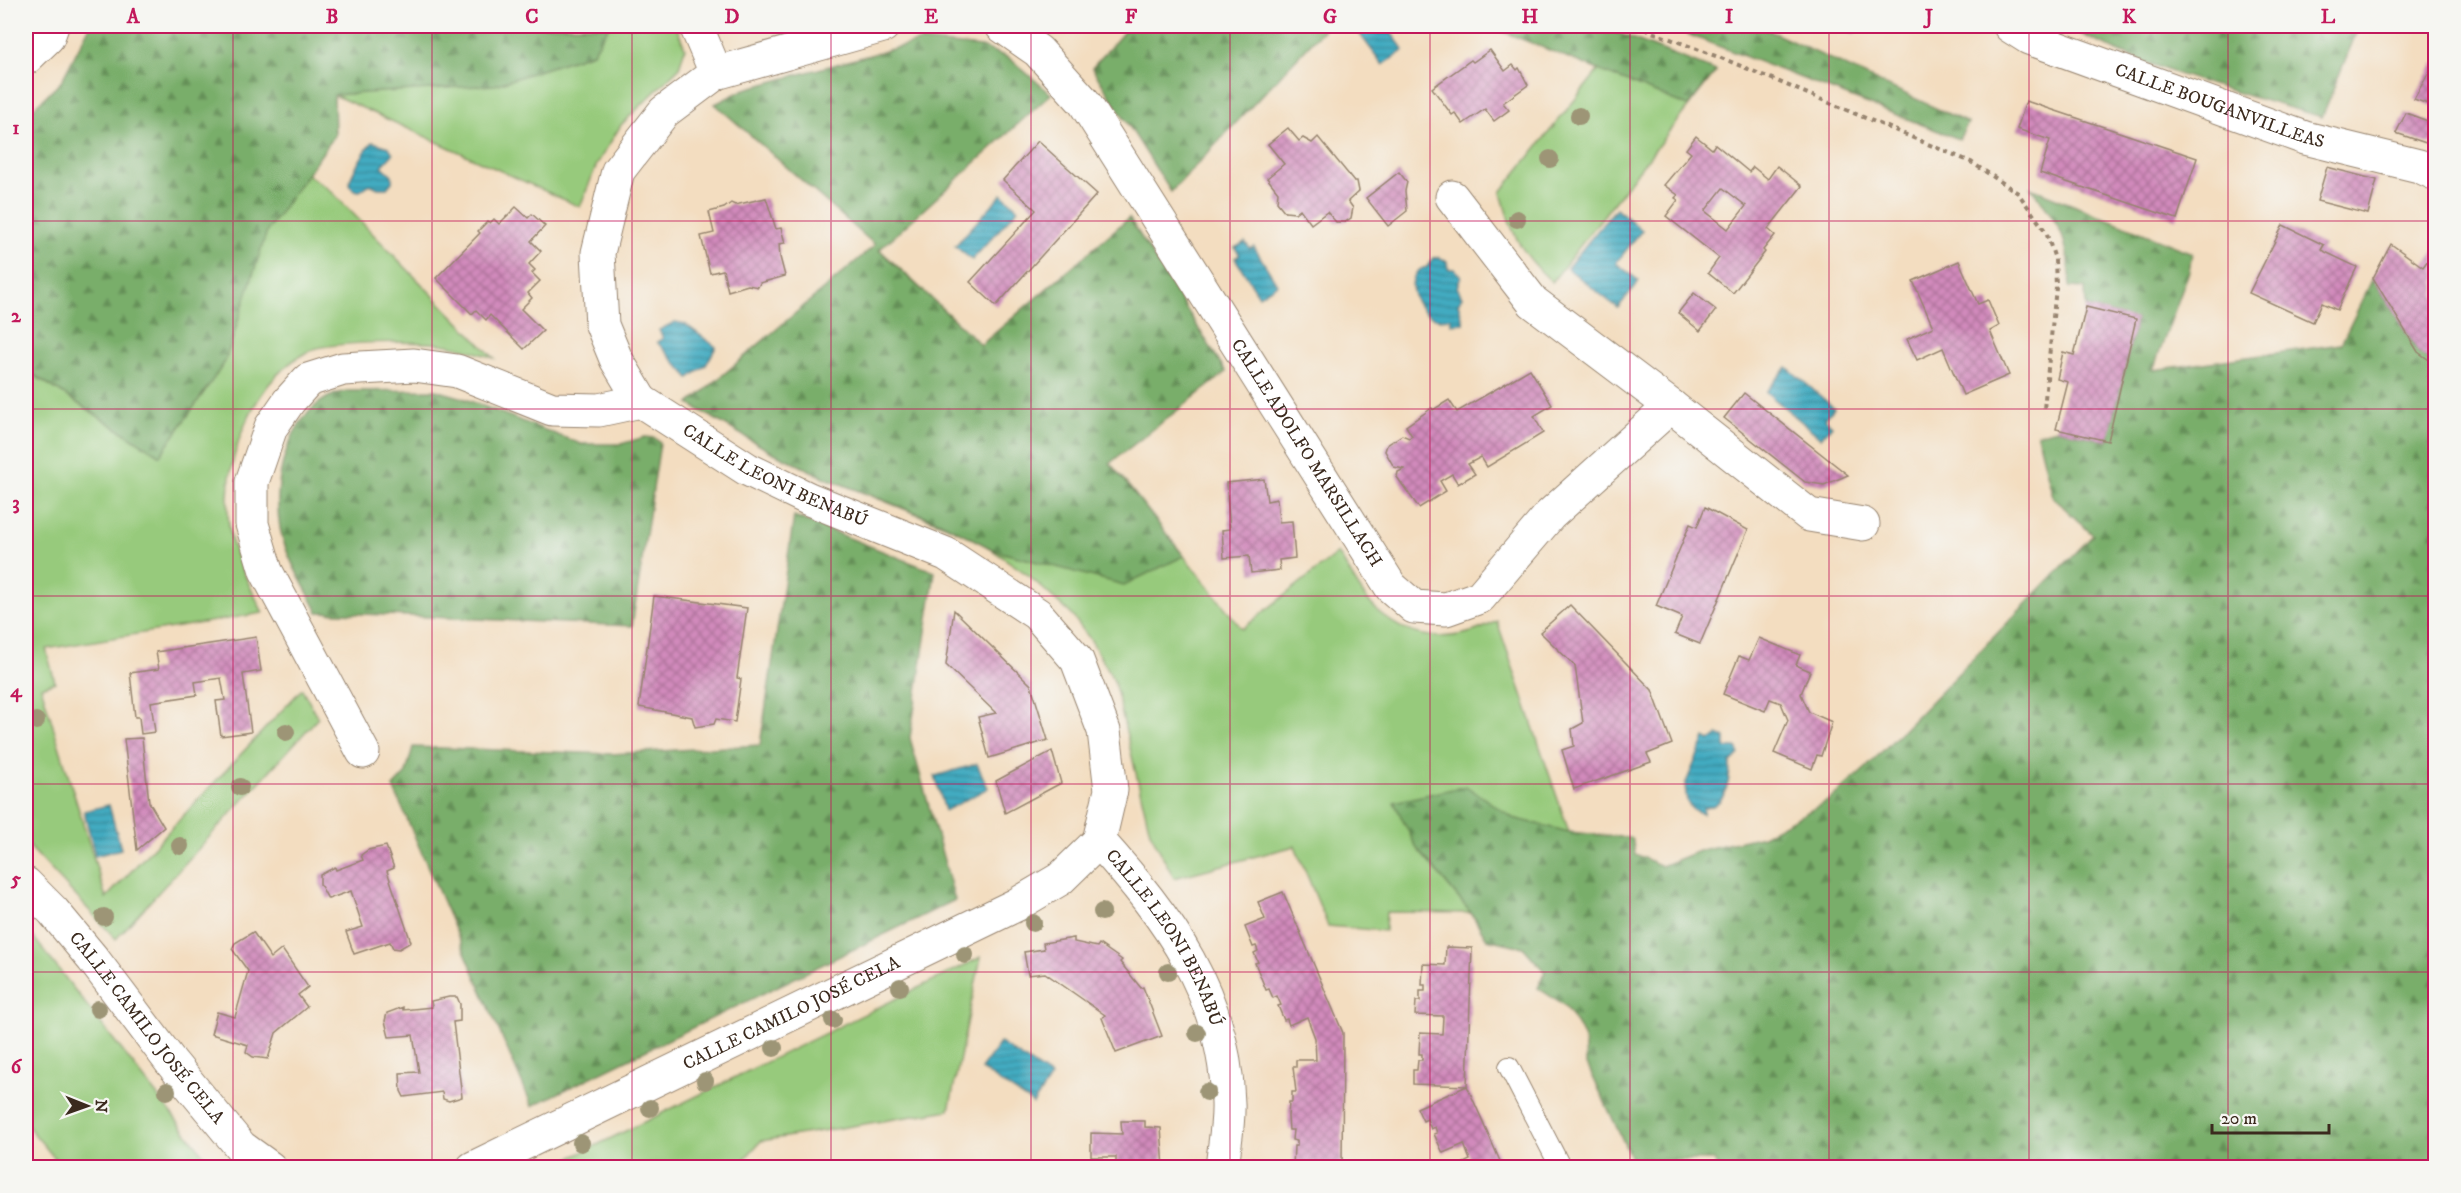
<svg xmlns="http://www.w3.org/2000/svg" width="2461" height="1193" viewBox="0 0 2461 1193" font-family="'IM FELL DW Pica',serif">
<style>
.green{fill:#97ca7b;stroke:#697a4c;stroke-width:1.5}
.forest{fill:url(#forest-firs);stroke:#5a6c44;stroke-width:1.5}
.water{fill:url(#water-rules);stroke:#3e6a70;stroke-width:1.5}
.building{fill:url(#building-cross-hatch);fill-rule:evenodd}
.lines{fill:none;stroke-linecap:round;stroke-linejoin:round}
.service-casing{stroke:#97846f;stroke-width:22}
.minor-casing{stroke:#97846f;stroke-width:35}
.path{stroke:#97846f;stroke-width:4;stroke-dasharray:4.5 4.5;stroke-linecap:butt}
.service{stroke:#fff;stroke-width:20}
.minor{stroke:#fff;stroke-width:33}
.tree{fill:#9d9576}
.grid{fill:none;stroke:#c2185b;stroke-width:1.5;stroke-opacity:0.55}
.labels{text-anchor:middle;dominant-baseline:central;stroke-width:4.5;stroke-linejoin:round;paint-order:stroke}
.street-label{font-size:18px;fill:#3b2a1e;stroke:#f6f6f2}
.neatline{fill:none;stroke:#c2185b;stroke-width:2}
.grid-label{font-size:20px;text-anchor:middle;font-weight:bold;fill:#c2185b}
</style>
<defs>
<pattern id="forest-firs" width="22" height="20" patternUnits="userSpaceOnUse" patternTransform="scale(1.5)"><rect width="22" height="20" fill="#79ae6b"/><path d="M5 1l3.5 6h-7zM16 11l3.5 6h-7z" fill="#648e57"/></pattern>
<pattern id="water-rules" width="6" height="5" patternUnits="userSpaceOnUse" patternTransform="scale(1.5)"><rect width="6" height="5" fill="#42abc1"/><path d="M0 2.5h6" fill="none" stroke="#388b9c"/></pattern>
<pattern id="building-cross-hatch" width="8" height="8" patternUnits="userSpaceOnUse" patternTransform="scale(1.5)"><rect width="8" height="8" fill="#d18abc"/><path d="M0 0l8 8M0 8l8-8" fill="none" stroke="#ab7198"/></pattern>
</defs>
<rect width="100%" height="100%" fill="#f6f6f2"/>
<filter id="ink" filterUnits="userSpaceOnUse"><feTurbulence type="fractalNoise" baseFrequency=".0167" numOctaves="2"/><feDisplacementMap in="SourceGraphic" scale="12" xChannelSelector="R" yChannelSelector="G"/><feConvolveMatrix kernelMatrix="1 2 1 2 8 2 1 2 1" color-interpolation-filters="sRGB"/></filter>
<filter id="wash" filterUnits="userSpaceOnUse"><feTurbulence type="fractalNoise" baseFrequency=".008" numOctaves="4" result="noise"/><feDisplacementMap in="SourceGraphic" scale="24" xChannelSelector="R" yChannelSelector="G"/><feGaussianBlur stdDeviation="1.35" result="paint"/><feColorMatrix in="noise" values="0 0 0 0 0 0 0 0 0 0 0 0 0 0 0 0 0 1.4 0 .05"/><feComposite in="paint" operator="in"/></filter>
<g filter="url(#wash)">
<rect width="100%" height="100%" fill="#f3ddc0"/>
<g class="green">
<polygon points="336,26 676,26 685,48 679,68 621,125 597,164 580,207 334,95"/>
<path d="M1626,36L1716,71L1552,282C1520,253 1511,233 1501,192Z"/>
<path d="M307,174L330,190L494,358C477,353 460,346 441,344C417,341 329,341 309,351C247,382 216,477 232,542C239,567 252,590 263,613L46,649L55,682L41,687L106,898L302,689L318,718L116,939L26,843V370L75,401L300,184Z"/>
<path d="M1129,218L1226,372L1110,463L1242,629L1338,553C1349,570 1358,590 1371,604C1407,643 1453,645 1497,621L1569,832L1416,847L1471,913L1386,912L1385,931L1328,926L1295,846L1174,878L1150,832L1114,681L1092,642L1071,614L1028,575L972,536L826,478L768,450L689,404L879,249L981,345Z"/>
<polygon points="31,934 203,1154 219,1167 62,1167 26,1124 26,935"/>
<polygon points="981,957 949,1110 761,1141 737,1167 552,1167"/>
</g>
<g class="forest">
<polygon points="90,26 609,26 593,53 495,85 334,95 335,135 267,231 225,362 160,456 26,370 26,115 61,82"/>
<polygon points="1129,26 1327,26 1171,192 1092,68"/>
<polygon points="1489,26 1600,26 1716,71 1688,106"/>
<polygon points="1666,26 1759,26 1968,123 1959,139"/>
<path d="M2065,26H2359L2322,117C2234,92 2146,69 2065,26Z"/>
<polygon points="921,41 982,47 1009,58 1051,94 879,250 981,345 1129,218 1226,372 1110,463 1184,556 1124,585 996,551 940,522 826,478 768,450 689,404 875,245 715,104 745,89"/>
<path d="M2031,188L2192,253L2189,271L2153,370L2341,344L2373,278L2418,352L2435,365V1167L1719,1168L1714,1160H1632L1586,1062L1584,1036L1565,1006L1538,988L1545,972L1523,947L1487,939L1471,913L1416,847L1394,802L1466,786L1513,818L1569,832L1632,838L1635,854L1662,866L1701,850L1763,836L1828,801L1866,768L2093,535L2053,497L2037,434L2056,429L2108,441L2136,320L2086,307L2085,288L2070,287C2069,240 2061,225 2031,188Z"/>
<path d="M436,390L460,397L581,444H621L645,437L655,438L660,443L632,626L318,612C304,585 286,558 280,528C271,478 290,402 346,391Z"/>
<polygon points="794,516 935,572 910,738 955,900 532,1106 393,787 406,773 413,747 611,754 760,745"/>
</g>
<g class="water">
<polygon points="1361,26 1386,26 1404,50 1383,65 1356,29"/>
<path d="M373,142L389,147L393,154L382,166L392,175V182L387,188H378L370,184L360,191L354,190L349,185C349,178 367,146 373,142Z"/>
<polygon points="1002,194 1018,209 972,260 955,246"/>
<polygon points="1616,208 1642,230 1616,263 1639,281 1618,308 1567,268"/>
<polygon points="1245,242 1250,249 1254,247 1277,284 1259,296 1235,258 1240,255 1235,248"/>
<path d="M1439,257L1447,262L1448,269H1455L1461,276L1457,287L1462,297L1458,304L1464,323L1451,324V318C1417,327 1397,273 1427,267L1433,258Z"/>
<polygon points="675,322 685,324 716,347 706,365 689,378 657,342 663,338 659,330"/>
<polygon points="1787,367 1834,408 1825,419 1832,425 1821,438 1766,392"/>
<path d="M1718,735L1725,738V748H1736L1739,754L1730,763C1730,781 1726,807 1703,808V814L1692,809L1687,802L1685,785L1705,738L1710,741Z"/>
<polygon points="977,764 988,788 945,811 935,776"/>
<polygon points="109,805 121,849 95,856 84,811"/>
<polygon points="1000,1043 1051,1077 1033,1104 981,1069"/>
</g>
<g id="blocks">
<g class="building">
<polygon points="1827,26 1857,26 1855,34"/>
<polygon points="1490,50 1505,71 1513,65 1517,70 1519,68 1528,85 1503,103 1509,110 1494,121 1485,109 1463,124 1455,113 1452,115 1432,88 1471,60 1473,62"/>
<polygon points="2434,63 2436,64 2436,107 2414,99"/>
<polygon points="2026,101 2197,158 2177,219 2040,173 2050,140 2017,129"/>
<polygon points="2406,113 2436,124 2436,139 2432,145 2396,133"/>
<polygon points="1288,128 1299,141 1303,138 1312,143 1318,137 1354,181 1357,181 1359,191 1348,201 1353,208 1351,218 1345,222 1336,222 1327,212 1311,224 1300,209 1295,213 1285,212 1277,202 1278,192 1267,178 1284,164 1268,144"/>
<path d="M1696,136L1712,149L1715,144L1749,172L1753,167L1768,179L1777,166L1802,186L1768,229L1775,235L1763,250L1765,252L1733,293L1708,273L1719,258L1666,216L1678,200L1675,198L1678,195L1664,185L1691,153L1686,149ZM1723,188L1746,206L1728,229L1705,211Z"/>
<polygon points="1038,141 1097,194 996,306 970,282 1036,210 1003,180"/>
<polygon points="2327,167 2377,180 2368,214 2317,201"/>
<polygon points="1399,172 1407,182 1405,191 1407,211 1388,226 1366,198"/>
<polygon points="766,198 776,229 781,228 785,243 779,244 780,257 785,276 760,283 758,287 748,285 728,291 723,270 710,273 701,236 714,233 709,212 724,208 731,203 735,205"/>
<polygon points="516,207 528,218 532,214 545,226 531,241 541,251 529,264 535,270 532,273 540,281 528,293 532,298 521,309 543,331 524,349 490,315 486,320 476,310 472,314 436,278 480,233 478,231 488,221 490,223 494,219 499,224"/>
<polygon points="2283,225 2324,245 2321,250 2357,267 2337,310 2322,303 2313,322 2249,293"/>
<polygon points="2391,244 2423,267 2436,249 2436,356 2432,362 2418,352 2373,278"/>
<polygon points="1959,261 1978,304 1988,300 1999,326 1990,331 2009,375 1963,395 1943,348 1917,360 1907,339 1933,327 1913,281"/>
<polygon points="1694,293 1716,310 1700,331 1678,313"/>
<polygon points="2086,307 2136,319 2108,441 2056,429 2068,382 2057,379 2063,352 2074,355"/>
<polygon points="1530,369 1552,405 1534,416 1543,433 1487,467 1481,457 1468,464 1475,474 1458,484 1452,474 1440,481 1446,491 1419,508 1397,477 1398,472 1404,469 1394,467 1385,451 1387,445 1402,435 1409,438 1412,436 1406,426 1432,408 1433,410 1449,400 1457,412"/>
<polygon points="1744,393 1848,475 1824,485 1805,482 1724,418"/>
<polygon points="1264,479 1267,501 1277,499 1279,522 1292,521 1295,558 1279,560 1280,570 1251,573 1249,556 1224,558 1222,530 1230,529 1226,483"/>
<polygon points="1705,507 1748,530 1700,644 1675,634 1682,617 1656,606 1690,524 1697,527"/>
<polygon points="654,596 747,608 737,678 741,679 735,722 716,719 714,724 695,727 692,717 639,707"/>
<polygon points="1570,605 1652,690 1672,744 1647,754 1651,762 1574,789 1562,750 1574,746 1572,729 1583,723 1575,666 1540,632"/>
<polygon points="954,610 1031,685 1048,740 989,758 978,717 996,713 946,665"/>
<polygon points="256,637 261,671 243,674 251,732 221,736 216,701 225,700 221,678 195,682 197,695 151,702 155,732 141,734 139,717 135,717 130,673 159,669 156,652"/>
<polygon points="1759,638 1800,655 1796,665 1810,671 1801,694 1809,712 1832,722 1821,756 1817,755 1812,769 1774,753 1788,720 1781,703 1770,699 1765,711 1723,694 1739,656 1749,660"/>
<polygon points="142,738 149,802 164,827 137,850 124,739"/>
<polygon points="1052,751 1061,783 1005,813 996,781"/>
<polygon points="386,846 394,868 387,871 411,942 399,949 393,948 390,942 354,954 346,932 363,927 351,891 328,899 320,884 320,875 335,867 336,870 363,860 361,855 368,850"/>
<polygon points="1283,892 1343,1033 1342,1168 1293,1167 1294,1146 1297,1146 1297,1141 1292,1140 1293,1130 1289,1130 1288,1117 1289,1102 1292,1102 1292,1092 1296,1092 1293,1067 1296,1067 1296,1060 1316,1060 1315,1038 1307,1017 1289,1025 1287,1019 1284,1020 1278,1006 1281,1005 1277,996 1273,998 1269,989 1266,990 1255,963 1258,962 1254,953 1258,951 1256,946 1253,947 1245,927 1265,919 1258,902"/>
<polygon points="253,932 271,958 282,949 308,987 298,995 307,1007 276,1033 268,1059 253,1057 246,1052 248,1045 211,1034 217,1012 235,1017 248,971 232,949 235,943"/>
<polygon points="1074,938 1074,942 1097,947 1099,944 1122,960 1120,962 1141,988 1143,987 1162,1036 1116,1053 1102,1018 1105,1015 1045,973 1028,975 1024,952 1044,949 1043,943"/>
<polygon points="1446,947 1472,948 1467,1086 1413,1084 1413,1070 1417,1070 1418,1060 1422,1060 1422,1054 1419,1054 1420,1033 1442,1034 1443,1016 1415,1015 1416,1001 1420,1001 1420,991 1425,991 1425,985 1422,985 1423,964 1445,965"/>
<polygon points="449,997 457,997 460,1004 460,1021 453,1022 462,1097 449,1101 443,1099 442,1092 404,1097 401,1091 400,1073 419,1072 413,1035 389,1037 385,1021 387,1013 403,1007 403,1010 432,1007 431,1001"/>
<polygon points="1467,1086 1483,1122 1503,1168 1454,1168 1470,1160 1464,1144 1443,1153 1434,1134 1437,1133 1435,1127 1431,1129 1427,1119 1423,1121 1417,1108"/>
<polygon points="1121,1121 1145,1121 1145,1127 1161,1128 1164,1168 1116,1168 1116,1157 1091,1157 1091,1133 1122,1134"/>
</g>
</g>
</g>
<g filter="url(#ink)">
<use href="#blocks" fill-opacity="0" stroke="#97846f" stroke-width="1.5"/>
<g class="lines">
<g class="service-casing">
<polyline id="service" points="1509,1067 1561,1168"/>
</g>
<g class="minor-casing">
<g id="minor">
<polyline points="696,26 716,73"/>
<path id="s1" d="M1002,26L1038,51L1084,102L1391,587L1414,607L1446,609L1480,597L1550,515L1671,406L1809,515L1863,524"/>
<path id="s2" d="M2010,26L2029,38L2305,138L2419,166L2436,174"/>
<polyline points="26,58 48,37 52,26"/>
<polyline points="1452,197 1533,302 1671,406"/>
<polyline points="641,401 616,359 602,325 598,253 618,171 664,112 716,73 883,26"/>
<path id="s3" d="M363,752L266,571L252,524V482L271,427L289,401L308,380L343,369L414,365L457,371L552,409L599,410L641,401L747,469L809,499L946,554L1037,614L1077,660L1104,731L1111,790L1099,841C1169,919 1225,994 1228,1103C1229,1124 1224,1147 1222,1168"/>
<path id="s4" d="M26,884L53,911L93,959L171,1062L241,1147L270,1168"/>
<path id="s5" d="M473,1168L1016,905L1060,879L1099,841"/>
</g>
</g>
<polyline class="path" points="1636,26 1729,61 1971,162 2018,193 2046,232 2055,259 2056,287 2044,409"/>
<use href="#service" class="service"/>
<use href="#minor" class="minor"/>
</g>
<g class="tree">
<circle cx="1579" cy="116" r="9"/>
<circle cx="1550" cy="159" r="9"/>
<circle cx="1517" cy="219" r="9"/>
<circle cx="36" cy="721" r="9"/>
<circle cx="286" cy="732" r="9"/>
<circle cx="240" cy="787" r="9"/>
<circle cx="180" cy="846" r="9"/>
<circle cx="1102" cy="912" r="9"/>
<circle cx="104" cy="917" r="9"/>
<circle cx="1033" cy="923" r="9"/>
<circle cx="965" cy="955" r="9"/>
<circle cx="1168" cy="972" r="9"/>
<circle cx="900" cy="987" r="9"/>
<circle cx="98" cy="1009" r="9"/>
<circle cx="833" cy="1020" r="9"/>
<circle cx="1197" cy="1033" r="9"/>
<circle cx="774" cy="1048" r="9"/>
<circle cx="705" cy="1081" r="9"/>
<circle cx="167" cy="1091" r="9"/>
<circle cx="1207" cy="1092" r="9"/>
<circle cx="650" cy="1108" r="9"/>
<circle cx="581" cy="1143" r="9"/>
</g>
</g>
<path class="grid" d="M233,26V1168M432,26V1168M632,26V1168M831,26V1168M1031,26V1168M1230,26V1168M1430,26V1168M1630,26V1168M1829,26V1168M2029,26V1168M2228,26V1168M26,221H2436M26,409H2436M26,596H2436M26,784H2436M26,972H2436"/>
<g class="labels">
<g class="street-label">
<text stroke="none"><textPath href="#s2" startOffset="225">CALLE BOUGANVILLEAS</textPath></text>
<text stroke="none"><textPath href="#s1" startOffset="528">CALLE ADOLFO MARSILLACH</textPath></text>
<text stroke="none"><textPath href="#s3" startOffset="912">CALLE LEONI BENABÚ</textPath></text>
<text stroke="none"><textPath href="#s3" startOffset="1576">CALLE LEONI BENABÚ</textPath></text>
<text stroke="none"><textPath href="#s5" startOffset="354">CALLE CAMILO JOSÉ CELA</textPath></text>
<text stroke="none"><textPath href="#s4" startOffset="188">CALLE CAMILO JOSÉ CELA</textPath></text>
</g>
</g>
<rect width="2461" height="1193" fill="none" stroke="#f6f6f2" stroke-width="66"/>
<g transform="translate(87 1106) rotate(91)" stroke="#f6f6f2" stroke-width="4.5" paint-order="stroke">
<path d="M0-4.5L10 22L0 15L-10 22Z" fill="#3b2a1e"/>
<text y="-9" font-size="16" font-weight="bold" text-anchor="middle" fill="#3b2a1e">N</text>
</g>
<path d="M2212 1124v9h117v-9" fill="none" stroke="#3b2a1e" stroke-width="3"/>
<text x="2221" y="1124" font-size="18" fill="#3b2a1e" stroke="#f6f6f2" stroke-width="4.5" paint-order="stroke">20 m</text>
<rect x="33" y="33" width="2395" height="1127" class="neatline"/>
<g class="grid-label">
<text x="133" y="23">A</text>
<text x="332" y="23">B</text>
<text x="532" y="23">C</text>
<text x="732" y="23">D</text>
<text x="931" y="23">E</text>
<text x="1131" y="23">F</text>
<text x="1330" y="23">G</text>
<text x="1530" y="23">H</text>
<text x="1729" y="23">I</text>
<text x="1929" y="23">J</text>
<text x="2129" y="23">K</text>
<text x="2328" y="23">L</text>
<text x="16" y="134">1</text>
<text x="16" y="322">2</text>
<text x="16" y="509">3</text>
<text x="16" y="697">4</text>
<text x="16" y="885">5</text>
<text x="16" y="1073">6</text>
</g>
</svg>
